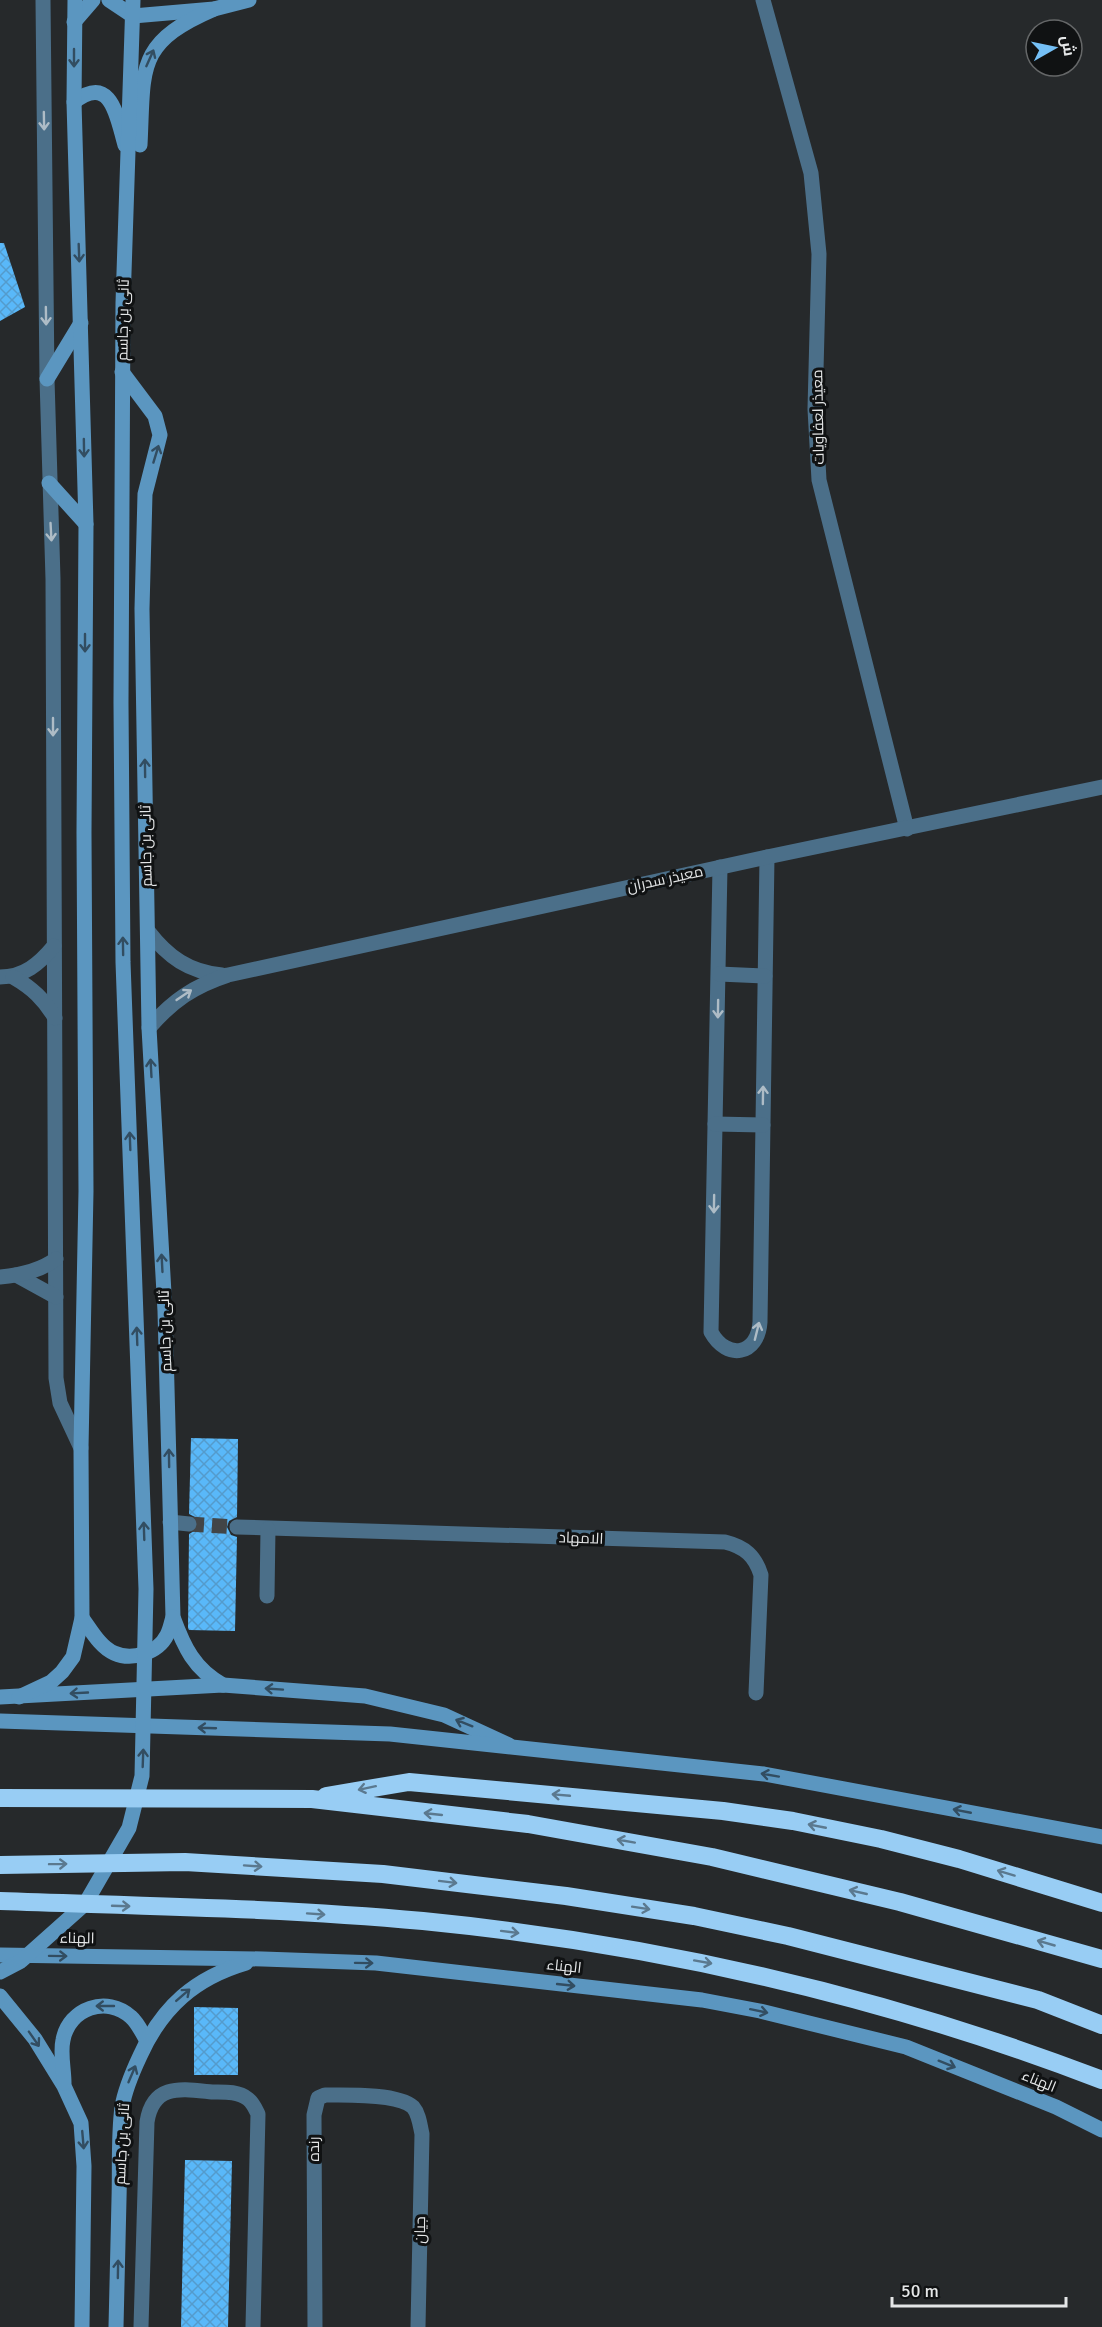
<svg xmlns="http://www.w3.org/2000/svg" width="1102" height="2327" viewBox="0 0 1102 2327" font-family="Signika,Cairo,sans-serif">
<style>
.building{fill:url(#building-cross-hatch)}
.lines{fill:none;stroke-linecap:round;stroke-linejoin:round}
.street-tunnel{stroke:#424547;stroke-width:15;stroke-dasharray:15 8;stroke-linecap:butt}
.street{stroke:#4b6f89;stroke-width:15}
.secondary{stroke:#5b96c0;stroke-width:15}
.highway{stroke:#98cdf4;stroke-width:18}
.oneway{stroke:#324d61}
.oneway2{stroke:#aebcc6}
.oneway3{stroke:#5b798f}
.labels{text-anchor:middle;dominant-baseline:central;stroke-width:6;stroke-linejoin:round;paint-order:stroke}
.street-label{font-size:15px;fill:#e4e6e7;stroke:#101213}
</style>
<defs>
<pattern id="building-cross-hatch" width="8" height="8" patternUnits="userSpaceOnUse" patternTransform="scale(1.5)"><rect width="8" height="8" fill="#59b8f9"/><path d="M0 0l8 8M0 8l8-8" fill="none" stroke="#549bcc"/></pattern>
</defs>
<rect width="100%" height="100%" fill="#26292b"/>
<g class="building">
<polygon points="0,243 4,243 25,307 0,321"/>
<polygon points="191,1438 238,1439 237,1517 229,1521 227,1527 231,1535 237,1537 235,1631 189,1630 188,1628 189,1534 196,1530 199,1524 195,1517 189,1514"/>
<polygon points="194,2007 238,2008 238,2075 194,2075"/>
<polygon points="185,2160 232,2161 228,2327 181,2327"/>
</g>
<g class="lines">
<polyline class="street-tunnel" points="189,1524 237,1527"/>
<g class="street">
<polyline points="43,0 47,379 53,579 56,1378 60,1403 81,1448"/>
<polyline points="763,0 811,173 819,254 815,409 819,480 907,829"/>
<path d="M720,867L711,1332C727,1361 758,1355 760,1322L767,857"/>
<path d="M148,931C168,957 189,972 222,975"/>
<polyline points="719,974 765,976"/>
<path d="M0,977C24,977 39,964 54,946"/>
<path d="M13,977C32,988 44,999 55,1018"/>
<path d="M149,1028C172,1001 194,986 228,975L767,857L1102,787"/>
<polyline points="715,1124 763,1125"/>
<polyline points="16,1275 56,1297"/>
<path d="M0,1277C21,1275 40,1271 56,1259"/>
<polyline points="170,1522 189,1524"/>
<path d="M237,1527L725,1542C745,1547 755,1556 761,1575L756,1693"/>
<polyline points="267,1596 268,1529"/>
<path d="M141,2327L147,2122C153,2083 182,2089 212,2092C224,2092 238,2091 248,2099C253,2103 255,2108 258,2114L253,2327"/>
<path d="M315,2327L314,2115L318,2098L325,2095C345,2095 398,2093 413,2107C419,2114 420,2125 422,2134L418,2327"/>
</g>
<g class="secondary">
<polyline points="109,0 133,16 214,9 249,0"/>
<polyline points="74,22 93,0"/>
<path d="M74,102C112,73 117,118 125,145"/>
<path d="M140,145C144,68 135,43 214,9"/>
<path d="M122,372L155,416L160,435L145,494L142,609L149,1028L165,1311L173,1617C184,1647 194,1669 223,1685"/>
<polyline points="47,379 81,323"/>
<polyline points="49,483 86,524"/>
<path d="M82,1618C91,1630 100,1647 114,1653C132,1661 158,1653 167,1635C170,1630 171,1623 173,1617"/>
<polyline points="0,1697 223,1685 365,1696 444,1715 509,1745"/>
<polyline points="19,1697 51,1682 62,1672 73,1657 82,1618 81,1448 86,1191 84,833 86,524 74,102 75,0"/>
<polyline points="0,1721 390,1734 764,1774 1102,1837"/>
<polyline points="0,1955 263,1959 376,1963 702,2000 760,2011 906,2047 1056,2107 1102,2130"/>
<polyline points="0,1972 21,1961 85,1904 129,1828 142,1776 146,1589 123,962 121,703 123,303 133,0"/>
<polyline points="0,1996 35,2039 64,2086 81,2123 84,2166 82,2327"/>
<path d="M64,2083C64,2070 60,2053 63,2040C69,2008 107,1995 131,2017C138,2023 142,2033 147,2041"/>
<path d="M116,2327C117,2284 118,2242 119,2199C120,2169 118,2137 122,2107C125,2089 132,2073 140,2056C162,2007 195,1978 246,1963"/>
</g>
<g class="highway">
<polyline points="326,1796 409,1782 723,1811 793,1821 881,1839 959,1859 1102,1903"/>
<polyline points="0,1798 312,1799 528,1824 712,1857 900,1902 1102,1959"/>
<polyline points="0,1865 185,1862 383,1874 566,1896 694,1916 788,1936 1038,2000 1102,2025"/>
<path d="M0,1901C141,1906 283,1908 423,1921C655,1944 884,1996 1102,2080"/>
</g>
</g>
<defs><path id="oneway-shaft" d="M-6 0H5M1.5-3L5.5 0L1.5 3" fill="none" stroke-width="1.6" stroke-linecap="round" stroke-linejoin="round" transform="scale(1.5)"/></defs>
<g class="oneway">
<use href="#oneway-shaft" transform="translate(74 58) rotate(90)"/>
<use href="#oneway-shaft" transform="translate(150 58) rotate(-66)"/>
<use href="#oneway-shaft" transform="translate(79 253) rotate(88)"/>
<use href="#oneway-shaft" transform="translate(84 448) rotate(89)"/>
<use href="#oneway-shaft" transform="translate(156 454) rotate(-73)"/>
<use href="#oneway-shaft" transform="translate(85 643) rotate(90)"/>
<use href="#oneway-shaft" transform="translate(145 768) rotate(-91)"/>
<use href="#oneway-shaft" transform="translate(123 946) rotate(-91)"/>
<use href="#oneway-shaft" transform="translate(151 1068) rotate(-93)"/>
<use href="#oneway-shaft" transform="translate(130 1141) rotate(-92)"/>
<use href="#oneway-shaft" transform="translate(162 1263) rotate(-93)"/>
<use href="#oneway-shaft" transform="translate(137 1336) rotate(-92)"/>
<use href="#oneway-shaft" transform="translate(169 1458) rotate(-91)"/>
<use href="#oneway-shaft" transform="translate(144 1531) rotate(-92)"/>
<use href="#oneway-shaft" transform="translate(274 1689) rotate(-176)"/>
<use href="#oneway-shaft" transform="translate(79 1693) rotate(177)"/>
<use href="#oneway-shaft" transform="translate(464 1723) rotate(-158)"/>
<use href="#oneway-shaft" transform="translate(207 1728) rotate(-178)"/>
<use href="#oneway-shaft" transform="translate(143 1758) rotate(-88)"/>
<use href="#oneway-shaft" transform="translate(770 1775) rotate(-170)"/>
<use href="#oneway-shaft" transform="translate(962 1811) rotate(-169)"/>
<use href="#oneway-shaft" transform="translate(58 1956) rotate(1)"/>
<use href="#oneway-shaft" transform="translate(364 1963) rotate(1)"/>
<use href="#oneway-shaft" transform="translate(566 1985) rotate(6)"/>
<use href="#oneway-shaft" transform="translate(183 1995) rotate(-41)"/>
<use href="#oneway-shaft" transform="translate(105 2006) rotate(-180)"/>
<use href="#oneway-shaft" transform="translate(759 2011) rotate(12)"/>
<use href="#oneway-shaft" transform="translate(34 2039) rotate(55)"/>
<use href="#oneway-shaft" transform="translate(947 2064) rotate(22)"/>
<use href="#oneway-shaft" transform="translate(132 2074) rotate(-67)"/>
<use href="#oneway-shaft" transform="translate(83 2140) rotate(85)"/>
<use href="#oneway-shaft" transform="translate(118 2269) rotate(-89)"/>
</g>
<g class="oneway2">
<use href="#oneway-shaft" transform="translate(44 121) rotate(89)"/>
<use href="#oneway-shaft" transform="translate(46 316) rotate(89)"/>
<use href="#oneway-shaft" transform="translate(51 532) rotate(87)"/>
<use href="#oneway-shaft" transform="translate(53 727) rotate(90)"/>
<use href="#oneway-shaft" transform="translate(184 995) rotate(-34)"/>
<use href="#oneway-shaft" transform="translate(718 1009) rotate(91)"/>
<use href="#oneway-shaft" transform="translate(763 1095) rotate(-89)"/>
<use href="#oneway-shaft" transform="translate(714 1204) rotate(91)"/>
<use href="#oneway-shaft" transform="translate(757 1331) rotate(-76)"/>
</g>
<g class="oneway3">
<use href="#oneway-shaft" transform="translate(367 1788) rotate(168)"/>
<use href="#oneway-shaft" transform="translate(561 1795) rotate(-175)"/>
<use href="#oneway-shaft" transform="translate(433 1814) rotate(-174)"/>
<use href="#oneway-shaft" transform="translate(817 1826) rotate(-169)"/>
<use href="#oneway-shaft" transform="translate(626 1841) rotate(-170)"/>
<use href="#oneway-shaft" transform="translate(58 1864) rotate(-1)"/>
<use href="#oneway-shaft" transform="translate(253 1866) rotate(4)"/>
<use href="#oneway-shaft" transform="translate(1006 1873) rotate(-163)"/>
<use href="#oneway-shaft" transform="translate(448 1882) rotate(7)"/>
<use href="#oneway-shaft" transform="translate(858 1892) rotate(-167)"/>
<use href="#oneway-shaft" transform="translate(121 1906) rotate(2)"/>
<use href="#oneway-shaft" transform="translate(641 1908) rotate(9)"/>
<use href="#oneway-shaft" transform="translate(316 1914) rotate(4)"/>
<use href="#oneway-shaft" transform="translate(510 1932) rotate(7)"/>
<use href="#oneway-shaft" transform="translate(1046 1943) rotate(-164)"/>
<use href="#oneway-shaft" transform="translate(703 1962) rotate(10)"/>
</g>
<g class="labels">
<g class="street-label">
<text transform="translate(123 320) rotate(-89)">ثانى بن جاسم</text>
<text transform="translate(818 417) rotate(-91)">معيذر لعفاويات</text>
<text transform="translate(146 846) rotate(-91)">ثانى بن جاسم</text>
<text transform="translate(665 879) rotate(-12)">معيذر سدران</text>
<text transform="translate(165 1331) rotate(-92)">ثانى بن جاسم</text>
<text transform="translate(581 1538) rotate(2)">الامهاد</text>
<text transform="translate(77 1938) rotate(1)">الهناء</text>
<text transform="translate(564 1966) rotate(6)">الهناء</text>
<text transform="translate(1039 2081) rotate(22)">الهناء</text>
<text transform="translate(122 2144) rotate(-87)">ثانى بن جاسم</text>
<text transform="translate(314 2149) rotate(-90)">رنده</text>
<text transform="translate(420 2230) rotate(-89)">جيان</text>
</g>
</g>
<g transform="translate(1054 48) rotate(81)"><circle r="28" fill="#101213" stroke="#656768" stroke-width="1.5"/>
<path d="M0-4.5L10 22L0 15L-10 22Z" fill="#75c0f6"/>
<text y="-9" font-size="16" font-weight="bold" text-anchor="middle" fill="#e4e6e7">ش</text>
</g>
<path d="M892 2297v9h174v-9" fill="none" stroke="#e4e6e7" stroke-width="3"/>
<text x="901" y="2297" font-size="18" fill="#e4e6e7" stroke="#101213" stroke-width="4.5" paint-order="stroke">50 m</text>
</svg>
